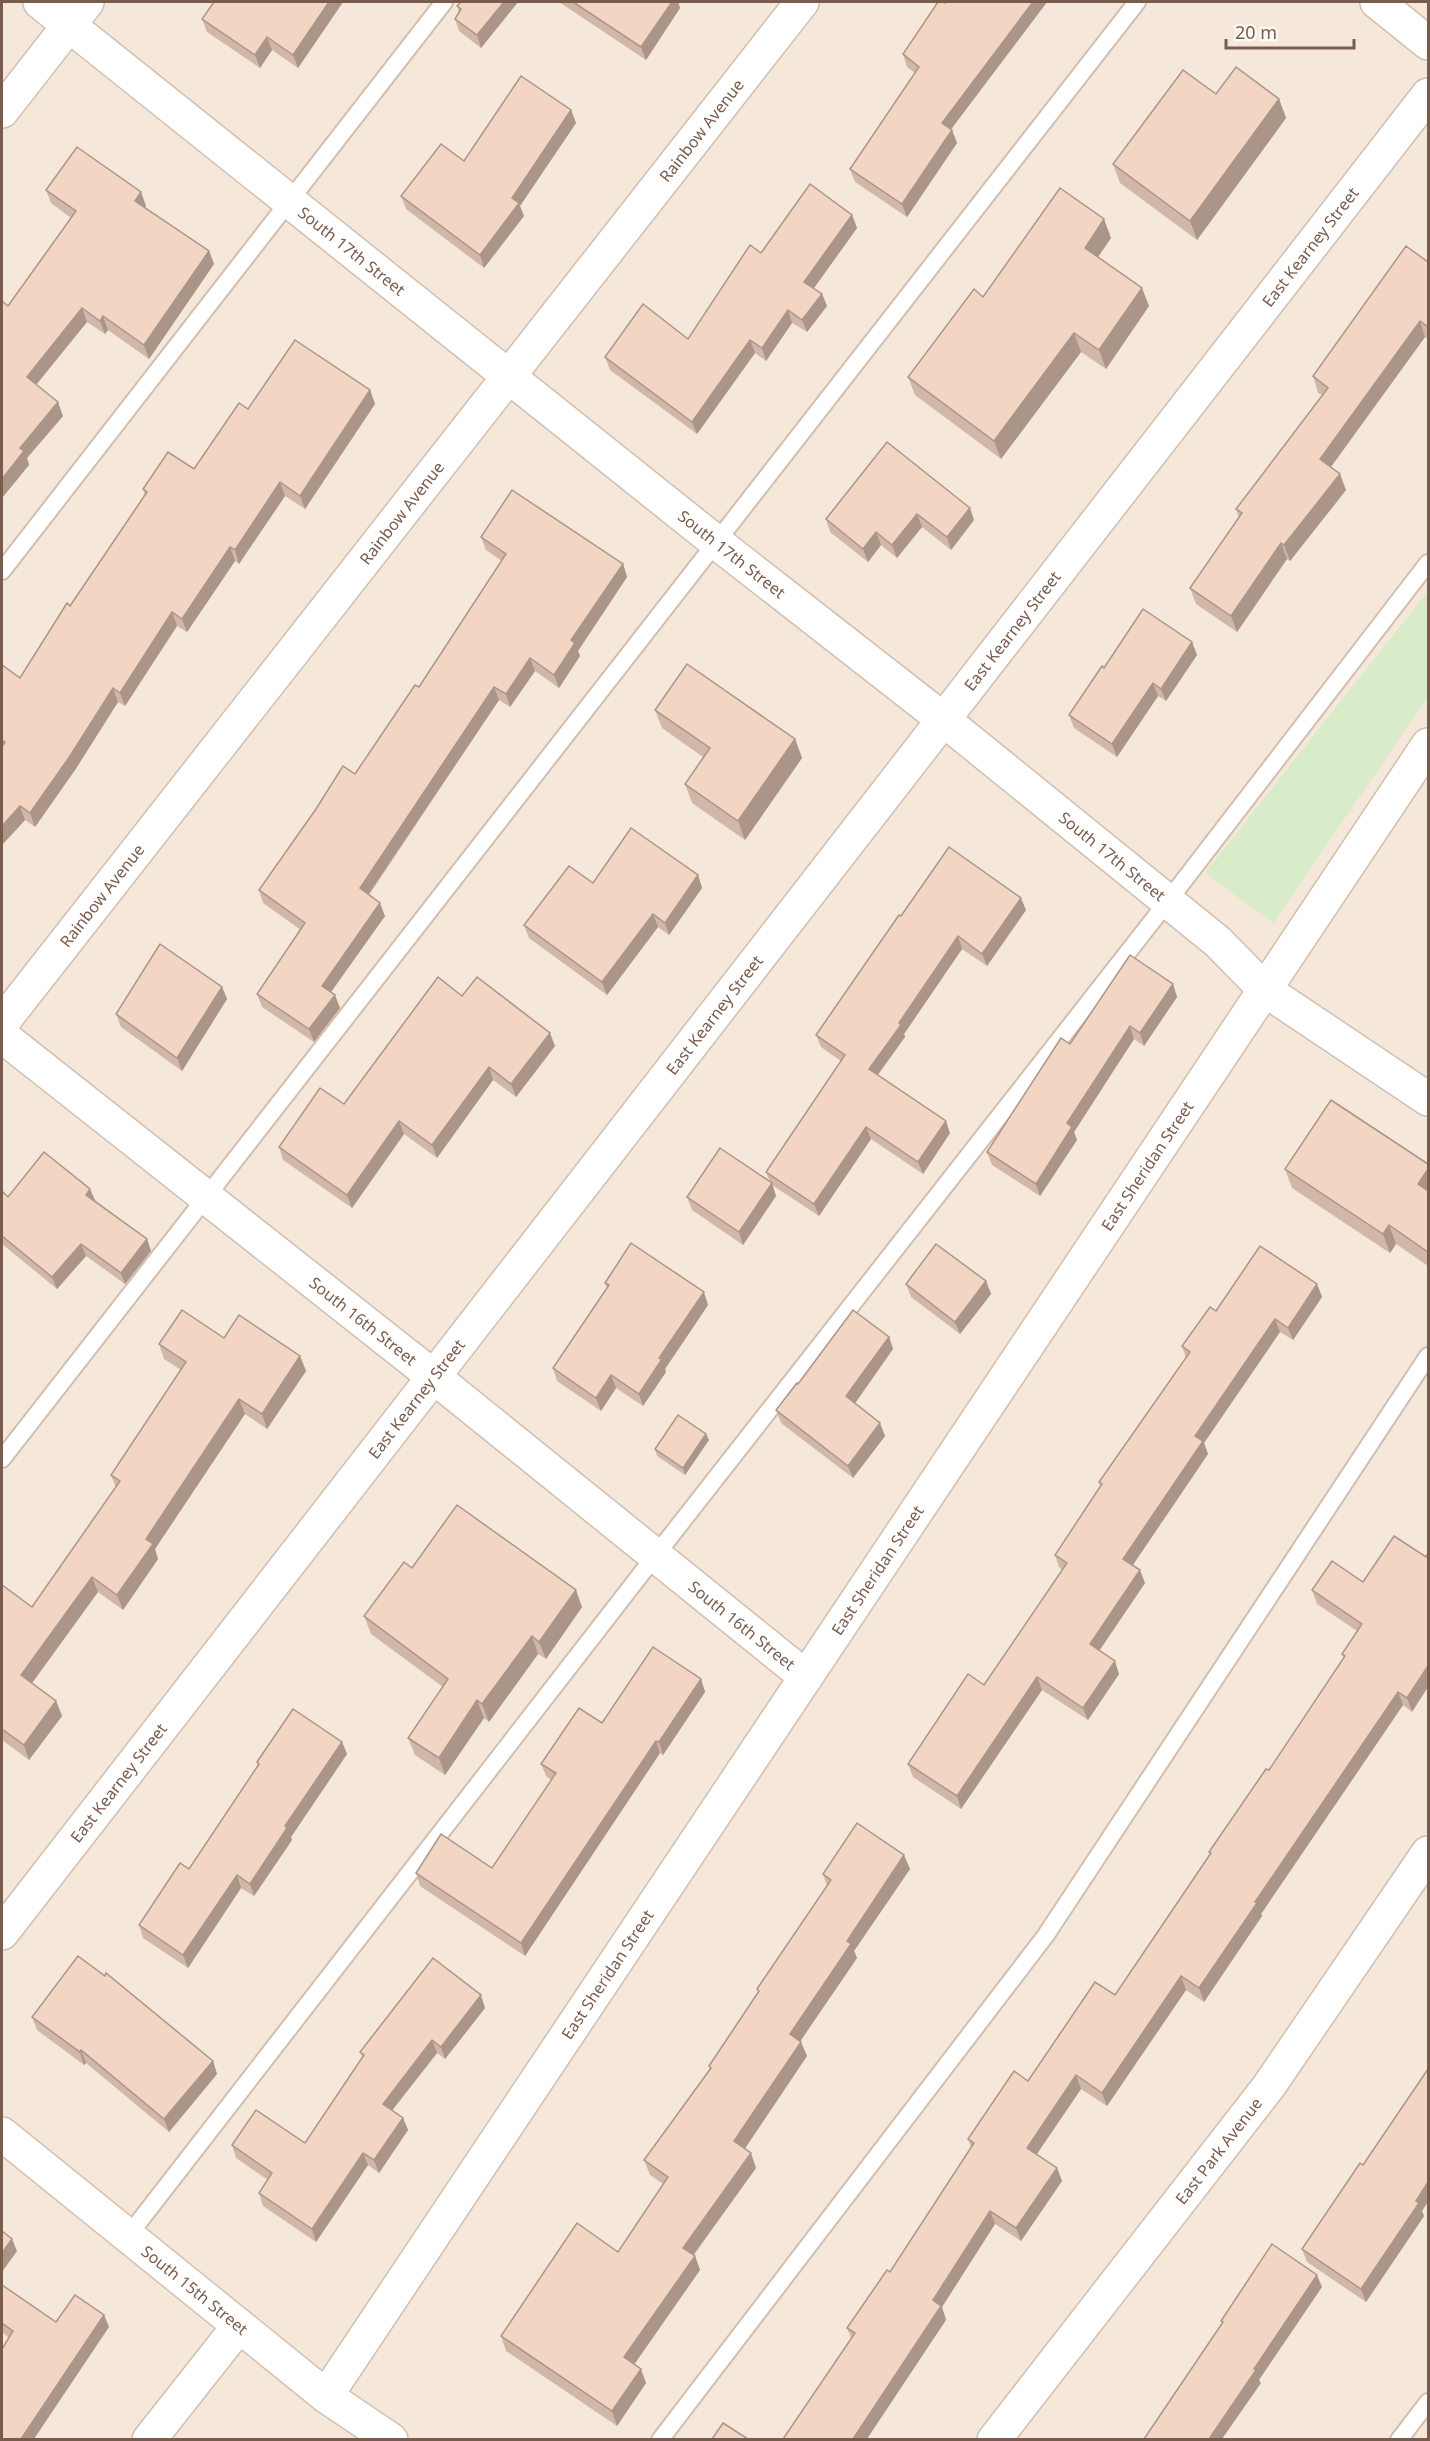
<svg xmlns="http://www.w3.org/2000/svg" width="1430" height="2441" viewBox="0 0 1430 2441" font-family="'Noto Sans',sans-serif">
<style>
.residential{fill:#f5e8da}
.green{fill:#d8ecc9}
.lines{fill:none;stroke-linecap:round;stroke-linejoin:round}
.service-casing{stroke:#d1beb0;stroke-width:20}
.minor-casing{stroke:#d1beb0;stroke-width:36}
.tertiary-casing{stroke:#d1beb0;stroke-width:36}
.secondary-casing{stroke:#d6c0b0;stroke-width:36}
.service{stroke:#fff;stroke-width:16}
.minor{stroke:#fff;stroke-width:33}
.tertiary{stroke:#fff;stroke-width:33}
.secondary{stroke:#fff;stroke-width:33}
.wall{fill:#d1b7a8}
.shaded-wall{fill:#aa9588}
.building{fill:#f3d5c3;stroke:#aa9588;stroke-width:1.5}
.labels{text-anchor:middle;dominant-baseline:central;stroke-width:5;stroke-linejoin:round;paint-order:stroke}
.street-label{font-size:16px;fill:#7a5c4d;stroke:#fffaf3}
</style>
<rect width="100%" height="100%" fill="#fdf6ec"/>
<rect class="residential" x="2" y="2" width="1426" height="2437"/>
<polygon class="green" points="1428,591 1428,697 1273,923 1205,873"/>
<g class="lines">
<g class="service-casing">
<g id="service">
<polyline points="2,571 444,2"/>
<polyline points="2,1459 1137,2"/>
<polyline points="128,2236 655,1556 1168,901 1428,563"/>
<polyline points="660,2440 1046,1935 1428,1356"/>
<polyline points="1399,2440 1428,2402"/>
</g>
</g>
<g class="minor-casing">
<g id="minor">
<polyline points="1377,2 1428,43"/>
<polyline points="2,111 87,2"/>
<path id="s1" d="M2,1023L802,2"/>
<path id="s2" d="M2,1036L434,1377L806,1677"/>
<path id="s3" d="M2,1933L1428,95"/>
<path id="s4" d="M994,2440L1269,2086L1428,1853"/>
</g>
</g>
<g class="tertiary-casing">
<g id="tertiary">
<path id="s5" d="M40,2L716,542L944,720L1218,942L1265,990L1428,1099"/>
<path id="s6" d="M326,2396L1428,745"/>
<polyline points="149,2440 239,2326"/>
</g>
</g>
<g class="secondary-casing">
<g id="secondary">
<path id="s7" d="M2,2134L326,2396L391,2440"/>
</g>
</g>
<use href="#service" class="service"/>
<use href="#minor" class="minor"/>
<use href="#tertiary" class="tertiary"/>
<use href="#secondary" class="secondary"/>
</g>
<g class="wall">
<polygon points="343,2 298,68 272,50 260,68 207,32 202,19"/>
<polygon points="518,2 481,48 459,31 455,19 459,12 457,6"/>
<polygon points="559,2 678,2 680,8 646,60"/>
<polygon points="946,2 1047,2 951,129 952,130 957,143 907,217 855,182 850,169 915,73 907,67 903,54"/>
<polygon points="1216,94 1279,99 1286,118 1197,240 1120,183 1113,164"/>
<polygon points="571,110 576,123 520,206 524,216 484,268 406,209 401,196 464,161"/>
<polygon points="46,190 146,206 145,207 209,251 214,264 149,359 108,330 105,334 87,322 36,384 63,416 27,458 29,465 2,498 8,306 71,218 51,203"/>
<polygon points="852,215 857,228 814,288 822,294 827,306 807,332 792,323 766,361 755,353 697,434 610,370 605,357 688,339 761,253"/>
<polygon points="1111,238 1098,257 1149,306 1106,369 1081,352 1001,459 915,395 908,377 983,297"/>
<polygon points="1428,262 1428,339 1425,337 1331,467 1346,490 1290,561 1287,559 1237,632 1196,604 1190,588 1239,518 1236,509 1322,395 1318,393 1313,376"/>
<polygon points="370,390 375,404 305,509 285,496 239,564 235,561 187,632 177,626 125,706 118,702 75,770 35,827 25,820 2,845 2,665 20,678 70,606 145,495 143,489 194,469 248,409"/>
<polygon points="887,442 974,520 951,550 922,527 897,558 881,545 868,562 830,532 826,519"/>
<polygon points="481,537 623,564 627,577 578,651 580,656 559,688 535,671 510,707 499,700 369,895 385,916 331,992 340,1008 314,1042 262,1007 257,994 301,930 263,903 259,890 355,774 419,687 502,561 486,550"/>
<polygon points="1192,642 1197,655 1166,701 1158,696 1117,757 1074,728 1069,715 1104,668"/>
<polygon points="655,710 795,739 802,758 745,840 692,803 685,784 703,757 662,728"/>
<polygon points="698,875 702,888 669,935 658,927 607,995 529,938 524,925 593,883"/>
<polygon points="1026,910 987,966 962,949 904,1034 905,1037 878,1075 950,1133 923,1174 871,1139 819,1216 772,1185 776,1196 743,1245 692,1210 687,1197 770,1182 766,1172 841,1061 821,1047 816,1035 901,916"/>
<polygon points="1173,984 1177,997 1144,1046 1134,1039 1074,1132 1077,1140 1040,1196 992,1165 987,1152 1070,1044"/>
<polygon points="222,987 227,999 182,1071 121,1027 116,1014"/>
<polygon points="462,996 555,1046 516,1097 493,1080 437,1158 404,1134 352,1208 283,1160 279,1147 344,1104"/>
<polygon points="1428,1164 1428,1266 1396,1244 1390,1253 1292,1188 1285,1169"/>
<polygon points="2,1191 8,1197 95,1200 147,1239 151,1251 125,1284 86,1256 57,1289 2,1244"/>
<polygon points="986,1281 991,1294 960,1334 911,1297 906,1284"/>
<polygon points="605,1283 708,1305 665,1369 666,1372 643,1406 616,1388 601,1411 557,1381 553,1368 607,1288"/>
<polygon points="1317,1284 1322,1297 1293,1340 1280,1332 1204,1443 1208,1454 1133,1565 1145,1583 1099,1651 1119,1674 1088,1720 1042,1690 961,1809 913,1777 908,1764 984,1685 1062,1570 1059,1567 1055,1555 1100,1486 1099,1482 1186,1358 1182,1346 1216,1311"/>
<polygon points="889,1337 893,1349 855,1403 885,1436 853,1478 781,1423 776,1410 798,1384"/>
<polygon points="224,1338 300,1356 306,1371 267,1429 245,1414 155,1549 158,1559 123,1610 98,1592 32,1683 56,1701 62,1716 29,1760 2,1740 2,1585 32,1607 116,1488 111,1475 181,1370 164,1359 159,1344"/>
<polygon points="706,1434 709,1440 685,1475 657,1456 655,1449"/>
<polygon points="1394,1536 1412,1712 1403,1705 1261,1914 1262,1916 1204,2002 1186,1990 1107,2106 1081,2089 1037,2154 1057,2168 1062,2181 1021,2241 995,2224 942,2307 946,2320 851,2338 847,2328 890,2272 971,2147 968,2139 1115,1995 1210,1854 1209,1852 1269,1770 1344,1659 1342,1654 1357,1631 1317,1604 1312,1590 1363,1582"/>
<polygon points="412,1568 582,1607 546,1659 538,1654 489,1722 484,1718 445,1775 415,1755 408,1738 443,1687 371,1634 364,1616"/>
<polygon points="701,1679 705,1692 663,1755 660,1753 525,1956 420,1886 416,1873 492,1868 551,1780 546,1776 541,1764 602,1723"/>
<polygon points="342,1742 347,1754 291,1837 292,1840 254,1896 241,1888 188,1968 143,1938 139,1925 189,1869 258,1766 257,1762"/>
<polygon points="910,1869 854,1951 857,1958 800,2041 807,2056 744,2148 756,2168 694,2255 695,2256 700,2270 634,2364 646,2383 617,2426 506,2351 501,2336 618,2252 663,2184 650,2175 644,2160 710,2069 709,2066 758,1993 757,1989 827,1886 823,1874"/>
<polygon points="485,2008 445,2059 437,2053 392,2110 403,2118 408,2130 379,2173 368,2165 316,2242 263,2206 259,2193 268,2180 236,2158 232,2145 305,2143 362,2057 360,2052"/>
<polygon points="32,2017 213,2061 217,2074 169,2132 86,2063 84,2065 37,2030"/>
<polygon points="1363,2165 1422,2211 1424,2216 1366,2302 1307,2262 1302,2249"/>
<polygon points="2,2285 56,2322 104,2315 109,2327 9,2338 2,2332"/>
</g>
<g class="shaded-wall">
<polygon points="329,2 343,2 298,68 293,55"/>
<polygon points="504,2 518,2 481,48 477,35"/>
<polygon points="672,2 678,2 680,8 646,60 641,47"/>
<polygon points="1033,2 1047,2 946,136 942,123"/>
<polygon points="267,37 272,50 260,68 255,55"/>
<polygon points="1279,99 1286,118 1197,240 1190,221"/>
<polygon points="571,110 576,123 520,206 524,216 484,268 480,255 512,198"/>
<polygon points="952,130 957,143 907,217 902,204"/>
<polygon points="141,192 146,206 140,214 135,201"/>
<polygon points="852,215 857,228 809,295 804,282"/>
<polygon points="1104,219 1111,238 1091,267 1085,248"/>
<polygon points="209,251 214,264 149,359 144,345"/>
<polygon points="1142,288 1149,306 1106,369 1099,350"/>
<polygon points="822,294 827,306 807,332 802,320"/>
<polygon points="82,308 87,322 32,390 27,377"/>
<polygon points="788,310 792,323 766,361 762,348"/>
<polygon points="103,316 108,330 105,334 100,321"/>
<polygon points="1420,321 1425,337 1325,475 1320,459"/>
<polygon points="1074,333 1081,352 1001,459 994,441"/>
<polygon points="750,340 755,353 697,434 692,422"/>
<polygon points="370,390 375,404 305,509 300,496"/>
<polygon points="58,402 63,416 27,458 29,465 2,498 2,479 20,448"/>
<polygon points="1340,474 1346,490 1290,561 1284,545"/>
<polygon points="280,482 285,496 239,564 235,550"/>
<polygon points="970,508 974,520 951,550 947,537"/>
<polygon points="917,514 922,527 897,558 892,545"/>
<polygon points="876,532 881,545 868,562 863,549"/>
<polygon points="1281,543 1287,559 1237,632 1231,616"/>
<polygon points="230,547 235,561 187,632 182,619"/>
<polygon points="623,564 627,577 578,651 580,656 559,688 554,675 571,640"/>
<polygon points="172,612 177,626 125,706 120,693"/>
<polygon points="1192,642 1197,655 1166,701 1161,689"/>
<polygon points="530,658 535,671 510,707 506,694"/>
<polygon points="1153,683 1158,696 1117,757 1112,744"/>
<polygon points="494,687 499,700 364,901 360,888"/>
<polygon points="113,688 118,702 75,770 35,827 30,813"/>
<polygon points="795,739 802,758 745,840 738,821"/>
<polygon points="20,806 25,820 2,845 2,826"/>
<polygon points="698,875 702,888 669,935 665,923"/>
<polygon points="1021,898 1026,910 987,966 982,954"/>
<polygon points="380,903 385,916 326,999 322,986"/>
<polygon points="653,914 658,927 607,995 602,982"/>
<polygon points="958,936 962,949 904,1034 905,1037 873,1081 869,1069"/>
<polygon points="1173,984 1177,997 1144,1046 1140,1033"/>
<polygon points="222,987 227,999 182,1071 177,1058"/>
<polygon points="335,995 340,1008 314,1042 309,1029"/>
<polygon points="1130,1026 1134,1039 1074,1132 1077,1140 1040,1196 1036,1184 1067,1123"/>
<polygon points="550,1033 555,1046 516,1097 511,1084"/>
<polygon points="489,1067 493,1080 437,1158 432,1145"/>
<polygon points="399,1121 404,1134 352,1208 347,1195"/>
<polygon points="946,1121 950,1133 923,1174 918,1162"/>
<polygon points="866,1127 871,1139 819,1216 814,1204"/>
<polygon points="1428,1169 1428,1198 1418,1184"/>
<polygon points="772,1183 776,1196 743,1245 739,1232"/>
<polygon points="90,1189 95,1200 90,1206 86,1195"/>
<polygon points="1389,1225 1396,1244 1390,1253 1383,1234"/>
<polygon points="147,1239 151,1251 125,1284 121,1273"/>
<polygon points="81,1244 86,1256 57,1289 52,1277"/>
<polygon points="986,1281 991,1294 960,1334 955,1322"/>
<polygon points="1317,1284 1322,1297 1293,1340 1288,1328"/>
<polygon points="704,1292 708,1305 665,1369 666,1372 643,1406 639,1394 659,1358"/>
<polygon points="1275,1319 1280,1332 1204,1443 1208,1454 1128,1572 1123,1559 1195,1436"/>
<polygon points="889,1337 893,1349 851,1409 846,1396"/>
<polygon points="300,1356 306,1371 267,1429 262,1414"/>
<polygon points="611,1375 616,1388 601,1411 596,1398"/>
<polygon points="239,1399 245,1414 155,1549 158,1559 123,1610 117,1595 146,1539"/>
<polygon points="880,1423 885,1436 853,1478 848,1466"/>
<polygon points="706,1434 709,1440 685,1475 683,1468"/>
<polygon points="1140,1570 1145,1583 1095,1657 1090,1644"/>
<polygon points="92,1577 98,1592 27,1690 21,1675"/>
<polygon points="576,1590 582,1607 546,1659 539,1642"/>
<polygon points="532,1636 538,1654 489,1722 482,1704"/>
<polygon points="1115,1661 1119,1674 1088,1720 1083,1708"/>
<polygon points="1428,1666 1428,1687 1412,1712 1407,1698"/>
<polygon points="1037,1677 1042,1690 961,1809 957,1796"/>
<polygon points="701,1679 705,1692 663,1755 659,1742"/>
<polygon points="1398,1692 1403,1705 1261,1914 1262,1916 1204,2002 1199,1988 1255,1902"/>
<polygon points="477,1700 484,1718 445,1775 439,1758"/>
<polygon points="56,1701 62,1716 29,1760 24,1745"/>
<polygon points="656,1741 660,1753 525,1956 521,1943"/>
<polygon points="342,1742 347,1754 291,1837 292,1840 254,1896 250,1884 285,1826"/>
<polygon points="904,1855 910,1869 854,1951 857,1958 795,2049 790,2034 847,1941"/>
<polygon points="237,1875 241,1888 188,1968 183,1955"/>
<polygon points="1181,1976 1186,1990 1107,2106 1102,2093"/>
<polygon points="481,1995 485,2008 445,2059 441,2047"/>
<polygon points="432,2040 437,2053 387,2117 383,2104"/>
<polygon points="801,2042 807,2056 740,2156 734,2141"/>
<polygon points="81,2050 86,2063 84,2065 80,2052"/>
<polygon points="213,2061 217,2074 169,2132 164,2119"/>
<polygon points="1076,2075 1081,2089 1032,2161 1027,2148"/>
<polygon points="403,2118 408,2130 379,2173 374,2160"/>
<polygon points="363,2153 368,2165 316,2242 312,2229"/>
<polygon points="751,2153 756,2168 688,2262 683,2248"/>
<polygon points="1057,2168 1062,2181 1021,2241 1016,2228"/>
<polygon points="1428,2182 1428,2202 1422,2211 1424,2216 1366,2302 1361,2289"/>
<polygon points="990,2211 995,2224 942,2307 946,2320 867,2439 853,2439 933,2300"/>
<polygon points="12,2239 17,2251 2,2272 2,2253"/>
<polygon points="695,2256 700,2270 629,2372 624,2357"/>
<polygon points="1317,2275 1322,2287 1259,2380 1261,2383 1222,2439 1209,2439 1254,2369"/>
<polygon points="104,2315 109,2327 34,2439 21,2439"/>
<polygon points="641,2369 646,2383 617,2426 612,2411"/>
</g>
<g class="building">
<polygon points="214,2 329,2 293,55 267,37 255,55 202,19"/>
<polygon points="461,2 504,2 477,35 455,19 461,9 457,6"/>
<polygon points="573,2 672,2 641,47"/>
<polygon points="938,2 943,2 945,3 946,2 1033,2 942,123 952,130 902,204 850,169 919,67 903,54"/>
<polygon points="1236,67 1279,99 1190,221 1113,164 1183,70 1216,94"/>
<polygon points="521,76 571,110 512,198 519,203 480,255 401,196 441,144 464,161"/>
<polygon points="77,147 141,192 135,201 209,251 144,345 103,316 100,321 82,308 27,377 58,402 20,448 24,451 2,479 2,301 8,306 76,211 46,190"/>
<polygon points="810,184 852,215 804,282 822,294 802,320 788,310 762,348 750,340 692,422 605,357 643,304 688,339 750,245 761,253"/>
<polygon points="1060,188 1104,219 1085,248 1142,288 1099,350 1074,333 994,441 908,377 974,289 983,297"/>
<polygon points="1406,246 1428,262 1428,327 1420,321 1320,459 1340,474 1284,545 1281,543 1231,616 1190,588 1242,513 1236,509 1328,388 1313,376"/>
<polygon points="295,340 370,390 300,496 280,482 235,550 230,547 182,619 172,612 120,693 113,688 70,756 30,813 20,806 2,826 2,747 5,742 2,740 2,665 20,678 67,603 70,606 147,492 143,489 168,452 194,469 239,403 248,409"/>
<polygon points="887,442 970,508 947,537 917,514 892,545 876,532 863,549 826,519"/>
<polygon points="512,490 623,564 571,640 575,643 554,675 530,658 506,694 494,687 360,888 380,903 322,986 335,995 309,1029 257,994 305,923 259,890 316,809 343,766 355,774 415,685 419,687 506,554 481,537"/>
<polygon points="1143,609 1192,642 1161,689 1153,683 1112,744 1069,715 1102,666 1104,668"/>
<polygon points="687,664 795,739 738,821 685,784 710,748 655,710"/>
<polygon points="631,828 698,875 665,923 653,914 602,982 524,925 569,866 593,883"/>
<polygon points="949,847 1021,898 982,954 958,936 899,1023 901,1025 869,1069 946,1121 918,1162 866,1127 814,1204 766,1172 845,1055 816,1035 899,915 901,916"/>
<polygon points="160,944 222,987 177,1058 116,1014"/>
<polygon points="1130,955 1173,984 1140,1033 1130,1026 1067,1123 1072,1127 1036,1184 987,1152 1061,1038 1070,1044"/>
<polygon points="438,977 462,996 477,977 550,1033 511,1084 489,1067 432,1145 399,1121 347,1195 279,1147 320,1088 344,1104"/>
<polygon points="1331,1100 1428,1164 1428,1169 1418,1184 1428,1191 1428,1252 1389,1225 1383,1234 1285,1169"/>
<polygon points="720,1148 772,1183 739,1232 687,1197"/>
<polygon points="44,1152 90,1189 86,1195 147,1239 121,1273 81,1244 52,1277 2,1236 2,1191 8,1197"/>
<polygon points="631,1243 704,1292 659,1358 662,1359 639,1394 611,1375 596,1398 553,1368 609,1285 605,1283"/>
<polygon points="936,1244 986,1281 955,1322 906,1284"/>
<polygon points="1260,1246 1317,1284 1288,1328 1275,1319 1195,1436 1203,1441 1123,1559 1140,1570 1090,1644 1115,1661 1083,1708 1037,1677 957,1796 908,1764 968,1674 984,1685 1067,1563 1055,1555 1102,1484 1099,1482 1190,1352 1182,1346 1210,1307 1216,1311"/>
<polygon points="182,1310 224,1338 239,1315 300,1356 262,1414 239,1399 146,1539 153,1544 117,1595 92,1577 21,1675 56,1701 24,1745 2,1729 2,1585 32,1607 120,1481 111,1475 186,1362 159,1344"/>
<polygon points="853,1310 889,1337 846,1396 880,1423 848,1466 776,1410 797,1383 798,1384"/>
<polygon points="678,1415 706,1434 683,1468 655,1449"/>
<polygon points="457,1505 576,1590 539,1642 532,1636 482,1704 477,1700 439,1758 408,1738 448,1679 364,1616 404,1562 412,1568"/>
<polygon points="1394,1536 1426,1557 1428,1553 1428,1666 1407,1698 1398,1692 1255,1902 1257,1903 1199,1988 1181,1976 1102,2093 1076,2075 1027,2148 1057,2168 1016,2228 990,2211 933,2300 941,2306 853,2439 783,2439 855,2333 847,2328 887,2270 890,2272 974,2143 968,2139 1014,2071 1028,2081 1095,1982 1115,1995 1211,1853 1209,1852 1266,1769 1269,1770 1345,1656 1342,1654 1362,1624 1312,1590 1332,1561 1363,1582"/>
<polygon points="653,1647 701,1679 659,1742 656,1741 521,1943 416,1873 441,1834 492,1868 556,1773 541,1764 579,1708 602,1723"/>
<polygon points="293,1709 342,1742 285,1826 287,1828 250,1884 237,1875 183,1955 139,1925 180,1863 189,1869 259,1764 257,1762"/>
<polygon points="857,1823 904,1855 847,1941 851,1944 790,2034 801,2042 734,2141 751,2153 683,2248 695,2256 624,2357 641,2369 612,2411 501,2336 577,2223 618,2252 668,2177 644,2160 711,2068 709,2066 759,1991 757,1989 831,1880 823,1874"/>
<polygon points="78,1956 105,1976 106,1973 213,2061 164,2119 81,2050 80,2052 32,2017"/>
<polygon points="433,1958 481,1995 441,2047 432,2040 383,2104 403,2118 374,2160 363,2153 312,2229 259,2193 272,2173 232,2145 256,2110 305,2143 364,2055 360,2052"/>
<polygon points="1428,2069 1428,2182 1416,2201 1419,2203 1361,2289 1302,2249 1360,2163 1363,2165"/>
<polygon points="2,2231 12,2239 2,2253"/>
<polygon points="1272,2244 1317,2275 1254,2369 1256,2370 1209,2439 1144,2439 1223,2322 1221,2321"/>
<polygon points="2,2285 56,2322 75,2295 104,2315 21,2439 2,2439 2,2349 13,2331 2,2323"/>
<polygon points="723,2423 748,2439 712,2439"/>
</g>
<g class="labels">
<g class="street-label">
<text stroke="none"><textPath href="#s1" startOffset="1134">Rainbow Avenue</textPath></text>
<text stroke="none"><textPath href="#s3" startOffset="2134">East Kearney Street</textPath></text>
<text stroke="none"><textPath href="#s5" startOffset="399">South 17th Street</textPath></text>
<text stroke="none"><textPath href="#s1" startOffset="648">Rainbow Avenue</textPath></text>
<text stroke="none"><textPath href="#s5" startOffset="885">South 17th Street</textPath></text>
<text stroke="none"><textPath href="#s3" startOffset="1648">East Kearney Street</textPath></text>
<text stroke="none"><textPath href="#s5" startOffset="1371">South 17th Street</textPath></text>
<text stroke="none"><textPath href="#s1" startOffset="162">Rainbow Avenue</textPath></text>
<text stroke="none"><textPath href="#s3" startOffset="1162">East Kearney Street</textPath></text>
<text stroke="none"><textPath href="#s6" startOffset="1479">East Sheridan Street</textPath></text>
<text stroke="none"><textPath href="#s2" startOffset="460">South 16th Street</textPath></text>
<text stroke="none"><textPath href="#s3" startOffset="676">East Kearney Street</textPath></text>
<text stroke="none"><textPath href="#s6" startOffset="993">East Sheridan Street</textPath></text>
<text stroke="none"><textPath href="#s2" startOffset="946">South 16th Street</textPath></text>
<text stroke="none"><textPath href="#s3" startOffset="190">East Kearney Street</textPath></text>
<text stroke="none"><textPath href="#s6" startOffset="507">East Sheridan Street</textPath></text>
<text stroke="none"><textPath href="#s4" startOffset="366">East Park Avenue</textPath></text>
<text stroke="none"><textPath href="#s7" startOffset="248">South 15th Street</textPath></text>
</g>
</g>
<rect width="1430" height="2441" fill="none" stroke="#7a5c4d" stroke-width="6"/>
<path d="M1226 39v9h128v-9" fill="none" stroke="#7a5c4d" stroke-width="3"/>
<text x="1235" y="39" font-size="18" fill="#7a5c4d" stroke="#fffaf3" stroke-width="4.5" paint-order="stroke">20 m</text>
</svg>
